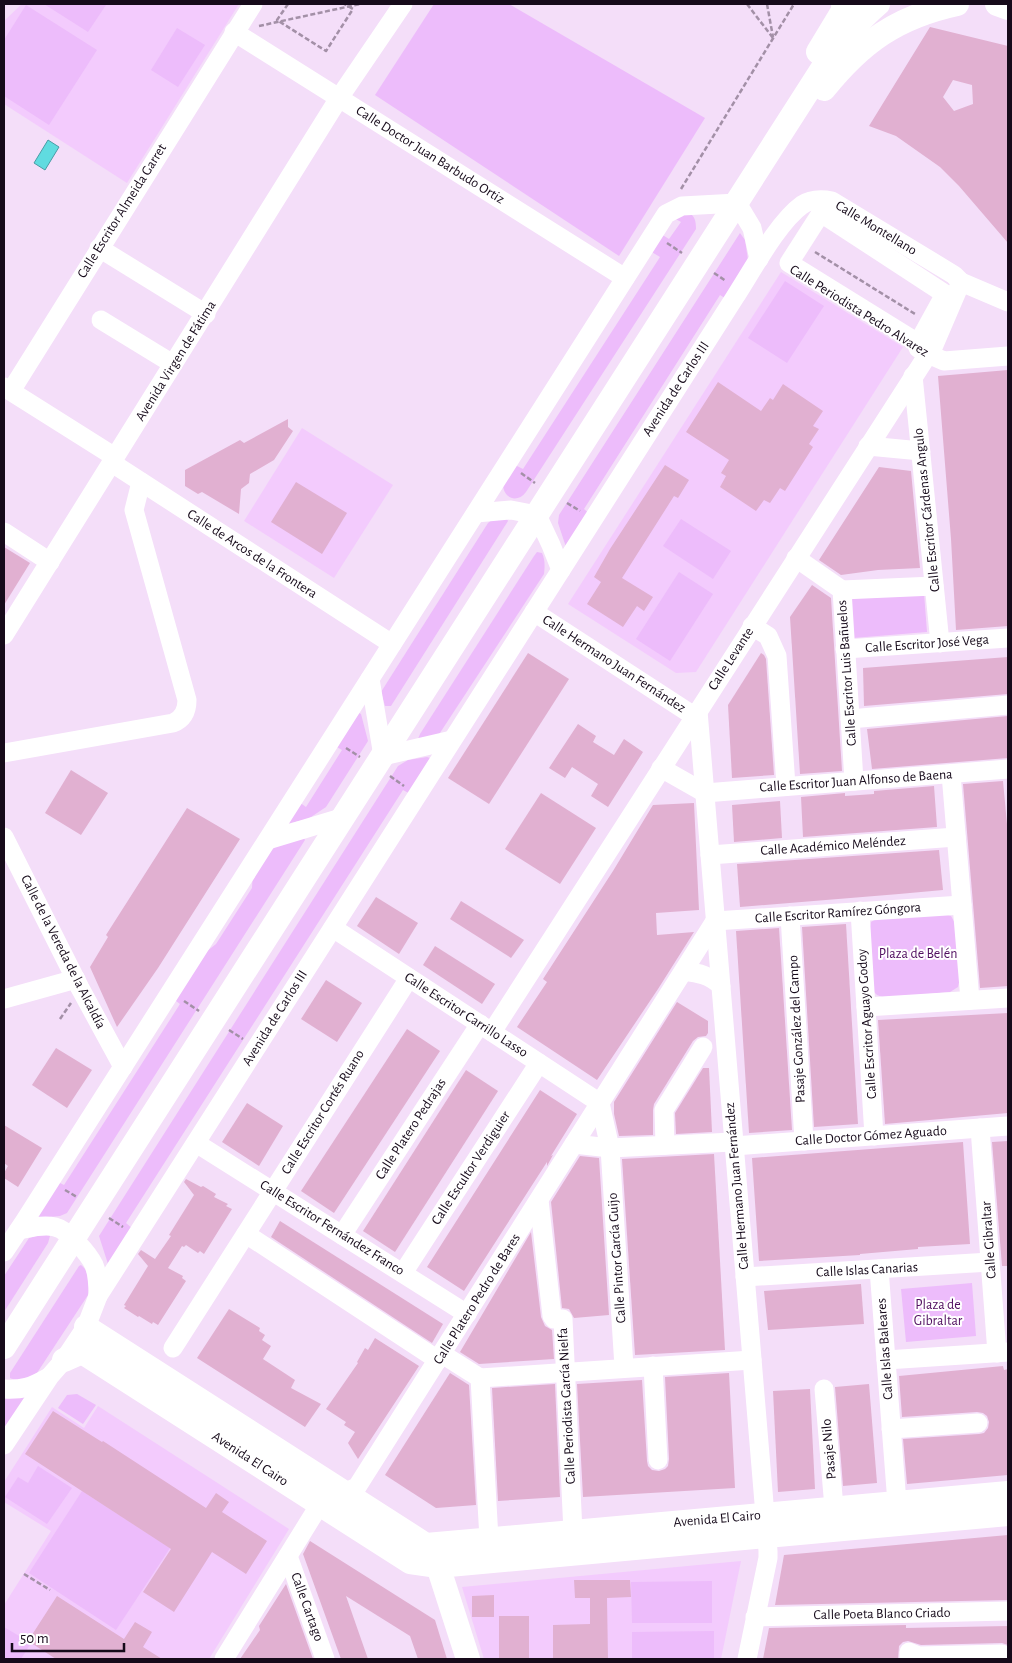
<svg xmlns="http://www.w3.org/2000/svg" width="1012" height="1663" viewBox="0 0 1012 1663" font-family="'Alegreya Sans',sans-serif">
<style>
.built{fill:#f3cbfd}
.green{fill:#edbcfb}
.water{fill:#60dbe0;stroke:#4a9ca5}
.building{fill:#e1b0d1;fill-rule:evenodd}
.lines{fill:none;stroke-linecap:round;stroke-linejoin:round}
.path{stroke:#a390a7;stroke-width:2.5;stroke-dasharray:5 2.5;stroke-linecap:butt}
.minor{stroke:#fff;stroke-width:19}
.major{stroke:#fff;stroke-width:24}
.highway{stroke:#fff;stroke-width:28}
.labels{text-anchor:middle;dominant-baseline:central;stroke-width:4;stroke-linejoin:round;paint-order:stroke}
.street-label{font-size:14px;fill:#160a1a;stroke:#fff}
.park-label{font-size:14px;fill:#510f60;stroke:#fff}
</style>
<rect width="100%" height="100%" fill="#f4def9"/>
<g class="built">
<polygon points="22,4 239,4 127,183 4,104 4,21"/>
<polygon points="781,272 903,347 696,672 676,673 568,604"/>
<polygon points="302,428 393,485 334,578 244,521"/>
<polygon points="98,1406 289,1529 209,1659 4,1659 4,1605 51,1531 4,1502 4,1482 52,1407 84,1428"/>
<polygon points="741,1561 721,1659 484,1659 462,1587"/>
</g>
<g class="green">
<polygon points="44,4 104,4 106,5 88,32"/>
<polygon points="434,4 509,4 705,118 619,256 375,95"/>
<polygon points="26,5 97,50 49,125 4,96 4,40"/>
<polygon points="177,28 205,45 178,87 151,70"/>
<path d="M688,212C695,216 696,221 696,229L526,492C517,504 503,498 503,484L515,465L523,469L660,257L650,251L661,234L669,239L681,222L672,217Z"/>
<polygon points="740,233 745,240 748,260 728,300 720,295 584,509 592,516 566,547 558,523 559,515"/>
<polygon points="785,281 824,306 787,363 748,338"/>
<polygon points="493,519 507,519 508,521 391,706 385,706 381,692 488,523"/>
<polygon points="681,519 731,551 713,579 663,546"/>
<path d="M537,552L542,553C545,560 545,565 544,574L436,739H418L420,734L534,556Z"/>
<polygon points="679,572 713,594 670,661 636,639"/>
<polygon points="924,593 927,632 853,638 850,598"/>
<polygon points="359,713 361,714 368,741 326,807 308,819 286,824 299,802 306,807 342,750 335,746"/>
<polygon points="427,757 430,758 412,795 403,790 126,1223 133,1229 108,1264 99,1236 398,766 408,760"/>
<polygon points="304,838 305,840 67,1213 60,1216 39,1218 35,1212 56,1181 64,1185 180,1004 172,998 197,959 216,944 252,888 253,871 272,843"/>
<polygon points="942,913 951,916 956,925 960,978 958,987 950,992 885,998 877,995 873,991 869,931 871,922 879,917"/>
<polygon points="46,1233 50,1236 48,1243 4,1312 4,1276 29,1238"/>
<path d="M81,1265C89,1271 91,1285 88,1295L37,1373C30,1378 18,1382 10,1378V1373L79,1266Z"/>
<polygon points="972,1283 976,1336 906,1342 901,1289"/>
<polygon points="77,1394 96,1405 83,1424 58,1408 67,1395"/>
<polygon points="28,1395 4,1433 4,1396"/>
<polygon points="38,1466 72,1488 47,1524 5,1497 18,1477 28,1483"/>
<polygon points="82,1491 170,1548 116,1630 29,1573"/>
<polygon points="712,1581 712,1623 632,1623 631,1582"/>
<polygon points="4,1627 31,1643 21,1659 4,1659"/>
<polygon points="714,1631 714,1659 632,1659 632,1632"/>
</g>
<polygon class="water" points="48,140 59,147 45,170 34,163"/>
<g class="building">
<path d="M930,27L1008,46V243L959,186L940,167L896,136L869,126ZM953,80L972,85L973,104L954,111L943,97Z"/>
<polygon points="1008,370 1008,626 956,630 951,539 938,376"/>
<polygon points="718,382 761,411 770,398 773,400 783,384 823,411 813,426 819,429 809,444 813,447 785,491 780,488 770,503 764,500 756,511 720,487 726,476 721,473 729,460 686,432"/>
<polygon points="288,419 288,427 293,431 274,460 250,474 249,483 241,489 239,514 202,492 198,494 185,486 185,470 240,440 244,443"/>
<polygon points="665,465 689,480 678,498 674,496 622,578 653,597 644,611 637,606 623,627 587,604 601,582 594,577 610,549"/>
<polygon points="879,467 911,471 920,568 878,570 841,575 819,560"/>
<polygon points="296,482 347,513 322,554 271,522"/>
<polygon points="4,547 30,563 4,605"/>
<polygon points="812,585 831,598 842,771 800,774 790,617"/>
<polygon points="528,653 569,679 489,804 448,778"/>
<polygon points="761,653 764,655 766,659 774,775 732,778 728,705"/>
<polygon points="1008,657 1008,694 864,706 863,668"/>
<polygon points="1008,716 1008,758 872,769 867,729"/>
<polygon points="578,724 596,736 593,742 614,755 624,739 643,752 608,807 591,796 598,784 572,767 565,778 549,768"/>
<polygon points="71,770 108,793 81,835 45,813"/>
<polygon points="1003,781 1008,835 1008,986 980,988 963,784"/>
<polygon points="934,786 937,827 803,837 801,797 845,793 845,796 874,794 874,791"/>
<polygon points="541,793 596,828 560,884 505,849"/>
<polygon points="780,801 782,838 734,842 732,805"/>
<polygon points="694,803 699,910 656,913 657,935 694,932 658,989 597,1080 517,1027 547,982 543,979 613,871 653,805"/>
<polygon points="187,808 240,839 158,968 117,1027 90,967 108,937 106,935"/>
<polygon points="939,850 943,890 899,894 740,907 737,864"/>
<polygon points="376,897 418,923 399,954 357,926"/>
<polygon points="461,901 524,940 511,958 450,919"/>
<polygon points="846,924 858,1124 814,1127 802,927"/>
<polygon points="779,928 792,1130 749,1133 736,931"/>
<polygon points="435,946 495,984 482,1004 423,965"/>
<polygon points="326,980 362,1003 337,1042 301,1019"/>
<polygon points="677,1002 708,1021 708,1033 706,1036 698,1037 693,1041 654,1104 653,1110 653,1135 619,1136 614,1114 614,1102"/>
<polygon points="1008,1013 1008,1113 885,1124 878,1020"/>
<polygon points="407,1029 440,1051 334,1213 301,1191"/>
<polygon points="56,1048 92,1070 67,1108 32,1085"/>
<polygon points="703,1068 709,1068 712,1132 676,1134 675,1113"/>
<polygon points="466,1070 498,1091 395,1252 363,1231"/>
<polygon points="540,1090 577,1114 551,1156 553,1155 547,1166 547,1162 464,1291 427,1267"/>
<polygon points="247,1103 283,1126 259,1166 222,1142"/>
<polygon points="4,1125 42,1148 18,1187 4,1178 4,1173 8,1166 4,1163"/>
<polygon points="1008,1141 1008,1266 1002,1266 992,1142"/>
<polygon points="963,1142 970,1244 918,1247 918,1249 860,1254 860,1255 759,1261 752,1158"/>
<polygon points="714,1154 725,1350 635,1355 622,1159"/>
<polygon points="580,1156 599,1158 609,1315 574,1318 569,1309 562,1308 551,1202"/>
<polygon points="186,1179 201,1187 203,1186 216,1194 214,1197 228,1204 226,1206 232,1209 204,1254 200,1251 198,1253 186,1245 184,1247 182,1246 168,1268 183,1276 182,1278 186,1281 158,1325 153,1322 152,1324 139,1316 138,1317 124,1308 126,1306 124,1305 148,1266 138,1254 141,1250 155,1259 171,1236 169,1235 194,1195 184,1182"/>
<polygon points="280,1221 443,1324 432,1343 271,1237"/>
<polygon points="531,1232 541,1317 545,1326 552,1330 554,1359 479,1364 460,1352"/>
<polygon points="861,1284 864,1324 768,1330 764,1291"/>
<polygon points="229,1309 260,1328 259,1331 265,1335 262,1340 271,1346 263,1359 295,1380 291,1388 321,1404 305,1427 197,1358"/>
<polygon points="375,1338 419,1366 358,1459 348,1443 355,1432 344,1425 346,1422 326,1409 358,1363 357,1362 365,1348 368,1350"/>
<polygon points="1003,1366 1004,1370 1008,1369 1008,1475 907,1484 903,1439 979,1434 984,1433 988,1428 989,1422 987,1416 983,1413 977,1412 902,1417 899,1376"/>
<polygon points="450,1373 469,1385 476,1505 436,1508 385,1475"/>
<polygon points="729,1373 735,1488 583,1497 577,1384 642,1380 647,1461 648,1466 652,1470 659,1471 665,1469 668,1466 669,1459 665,1377"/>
<polygon points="555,1384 560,1497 498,1501 492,1388"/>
<polygon points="869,1384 877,1483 843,1486 835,1387"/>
<polygon points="810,1389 815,1489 778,1492 773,1391"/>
<polygon points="53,1411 102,1442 103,1441 206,1508 216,1493 229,1502 222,1512 267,1541 246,1574 212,1552 174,1612 143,1592 171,1549 25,1454"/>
<polygon points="1008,1535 1008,1600 775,1605 784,1555"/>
<polygon points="310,1541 435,1620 447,1659 418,1659 410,1636 346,1596 368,1659 341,1659 303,1554"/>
<polygon points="574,1580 630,1580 631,1597 607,1598 608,1659 553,1659 553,1625 590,1624 590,1598 575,1598"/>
<polygon points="286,1584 313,1659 240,1659 260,1630 259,1626"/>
<polygon points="494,1595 494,1617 472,1617 472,1596"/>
<polygon points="57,1596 124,1639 135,1622 152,1632 143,1647 162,1659 56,1659 28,1641"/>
<rect x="499" y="1616" width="30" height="43"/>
<polygon points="906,1625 906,1628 1008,1626 1008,1645 1002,1643 921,1645 908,1641 903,1642 899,1646 898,1659 763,1659 769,1628"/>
</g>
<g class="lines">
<g class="path">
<polyline points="288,4 277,20 326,51 353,9 344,4"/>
<polyline points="747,4 773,38"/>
<polyline points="767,4 773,37"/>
<polyline points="259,26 360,4"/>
<polyline points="681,189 794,4"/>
<polyline points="667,243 682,253"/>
<polyline points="815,252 915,314"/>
<polyline points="714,273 726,281"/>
<polyline points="521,473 535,483"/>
<polyline points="567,503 580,511"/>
<polyline points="346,748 360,757"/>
<polyline points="390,776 404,786"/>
<polyline points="184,1001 199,1011"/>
<polyline points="60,1019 71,1003"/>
<polyline points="229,1030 243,1039"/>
<polyline points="65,1190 77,1197"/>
<polyline points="109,1218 123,1227"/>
<polyline points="24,1574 50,1590"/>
</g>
<g class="minor">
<polyline points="234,32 625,278"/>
<polygon points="821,213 945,294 918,343 789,263"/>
<polyline points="99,248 206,314"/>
<polyline points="101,320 173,364"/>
<polyline points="918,348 928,354 944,361 1008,356"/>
<polyline points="913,376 940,643"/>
<polyline points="4,387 115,457"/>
<polyline points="11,391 253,4"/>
<polyline points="868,446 921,451"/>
<polyline points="112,463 392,644"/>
<polyline points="476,513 511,510 537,515 551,545 561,570"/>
<polyline points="4,532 50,562"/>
<polyline points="796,558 842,590 854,781"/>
<polyline points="842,590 934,586"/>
<polyline points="534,612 694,716"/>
<polyline points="752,626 768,636 777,656 786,786"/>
<polyline points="4,635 339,98 403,4"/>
<polyline points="845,649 1008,638"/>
<polyline points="370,679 383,756 452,740"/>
<polyline points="698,711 768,1551 768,1558 747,1659"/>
<polyline points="850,719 1008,705"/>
<path d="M4,753L173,723C183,719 187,711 187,700L134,510L141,482"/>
<polyline points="661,768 705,793"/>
<polyline points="951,774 970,1000"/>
<polyline points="705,793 1008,769"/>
<polyline points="4,837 80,988 123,1067"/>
<polyline points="268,840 344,817"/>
<polyline points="710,855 956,837"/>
<polyline points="860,911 874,1136"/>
<polyline points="790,916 804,1141"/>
<polyline points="715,921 962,905"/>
<polyline points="333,928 600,1103"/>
<path d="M684,971C698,973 710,975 721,986"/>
<polyline points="4,999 76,979"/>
<polyline points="866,1007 1008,998"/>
<polyline points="492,1032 934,345 961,282"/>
<polyline points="600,1103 610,1148 624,1367"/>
<polyline points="980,1128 997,1353"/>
<polyline points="196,1143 467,1314"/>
<polyline points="574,1144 610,1148 733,1142"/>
<polyline points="665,1145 664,1110 703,1047"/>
<polyline points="734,1146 1008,1126"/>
<polyline points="539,1200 552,1316 554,1319 563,1319 573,1532"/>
<path d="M19,1230C30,1228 43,1224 55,1227C68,1230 88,1253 94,1265C98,1275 98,1285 98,1296"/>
<polyline points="246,1234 438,1360"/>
<polyline points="342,1235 480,1024"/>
<polyline points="4,1252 24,1222 666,214 682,206 737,203 752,228 759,259"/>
<polyline points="879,1269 897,1503"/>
<polyline points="403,1273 539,1063"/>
<polyline points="745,1277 990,1262"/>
<polyline points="173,1348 409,978"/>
<polyline points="442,1354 480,1378 489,1539"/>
<polyline points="886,1360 1008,1352"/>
<polyline points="653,1366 658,1460"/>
<polyline points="480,1378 752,1360"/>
<path d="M4,1389C23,1390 31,1387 47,1378"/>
<polyline points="824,1389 834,1508"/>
<polyline points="891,1429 978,1423"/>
<path d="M4,1445L50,1376L64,1360L86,1327L98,1296L735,297C752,271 778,222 802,205C811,199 822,199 832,201L954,275L961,282L1008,302"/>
<polyline points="288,1556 325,1659"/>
<polyline points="755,1617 1008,1611"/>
<polyline points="224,1659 320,1504 357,1487 715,921"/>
<polyline points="909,1659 909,1652 919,1656 1002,1654 1002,1659"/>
</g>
<g class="major">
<polyline points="997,4 1008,8"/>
<polyline points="818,52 847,4"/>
<path d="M824,89C862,42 897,17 957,4"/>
<polyline points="86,1327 426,1545 1008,1493"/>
<path d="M4,1347L824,66C840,43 857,22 878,4"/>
<polyline points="64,1360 82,1352 90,1357 410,1562 438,1566 1008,1514"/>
<polyline points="430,1553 438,1566 468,1659"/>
</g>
<polyline class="highway" points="845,6 846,4"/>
</g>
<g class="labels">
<g class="street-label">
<text transform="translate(430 155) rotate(32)">Calle Doctor Juan Barbudo Ortiz</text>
<text transform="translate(122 211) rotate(-58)">Calle Escritor Almeida Garret</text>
<text transform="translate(876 228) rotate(31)">Calle Montellano</text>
<text transform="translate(859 311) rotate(32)">Calle Periodista Pedro Alvarez</text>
<text transform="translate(176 361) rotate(-58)">Avenida Virgen de Fátima</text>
<text transform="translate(676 389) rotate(-57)">Avenida de Carlos III</text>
<text transform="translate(927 510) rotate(-96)">Calle Escritor Cárdenas Angulo</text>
<text transform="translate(252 554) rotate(33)">Calle de Arcos de la Frontera</text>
<text transform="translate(927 644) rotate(-4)">Calle Escritor José Vega</text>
<text transform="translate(731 659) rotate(-57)">Calle Levante</text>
<text transform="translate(614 664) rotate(33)">Calle Hermano Juan Fernández</text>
<text transform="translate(847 673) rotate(-94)">Calle Escritor Luis Bañuelos</text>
<text transform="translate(856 781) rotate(-4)">Calle Escritor Juan Alfonso de Baena</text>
<text transform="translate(833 846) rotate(-4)">Calle Académico Meléndez</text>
<text transform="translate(838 913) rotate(-4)">Calle Escritor Ramírez Góngora</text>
<text transform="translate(63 952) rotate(63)">Calle de la Vereda de la Alcaldía</text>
<text transform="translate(466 1015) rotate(33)">Calle Escritor Carrillo Lasso</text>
<text transform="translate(275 1018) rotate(-58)">Avenida de Carlos III</text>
<text transform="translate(867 1024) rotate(-94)">Calle Escritor Aguayo Godoy</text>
<text transform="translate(797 1029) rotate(-93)">Pasaje González del Campo</text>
<text transform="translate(323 1112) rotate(-58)">Calle Escritor Cortés Ruano</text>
<text transform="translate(411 1129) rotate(-57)">Calle Platero Pedrajas</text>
<text transform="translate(871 1136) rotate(-4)">Calle Doctor Gómez Aguado</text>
<text transform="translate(471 1168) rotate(-57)">Calle Escultor Verdiguier</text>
<text transform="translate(737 1186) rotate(-95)">Calle Hermano Juan Fernández</text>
<text transform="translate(332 1228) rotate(32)">Calle Escritor Fernández Franco</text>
<text transform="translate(989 1240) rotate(-94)">Calle Gibraltar</text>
<text transform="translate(617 1258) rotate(-94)">Calle Pintor García Guijo</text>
<text transform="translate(867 1270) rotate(-3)">Calle Islas Canarias</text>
<text transform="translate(477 1299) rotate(-58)">Calle Platero Pedro de Bares</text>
<text transform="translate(885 1349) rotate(-94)">Calle Islas Baleares</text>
<text transform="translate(567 1406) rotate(-93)">Calle Periodista García Nielfa</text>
<text transform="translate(829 1449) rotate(-95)">Pasaje Nilo</text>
<text transform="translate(250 1459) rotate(33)">Avenida El Cairo</text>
<text transform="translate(717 1519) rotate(-5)">Avenida El Cairo</text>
<text transform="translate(307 1607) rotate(70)">Calle Cartago</text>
<text transform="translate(882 1614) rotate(-1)">Calle Poeta Blanco Criado</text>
</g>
<g class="park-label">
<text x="918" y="954">Plaza de Belén</text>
<text x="938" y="1305">Plaza de<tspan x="938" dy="16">Gibraltar</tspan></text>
</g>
</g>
<rect width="1012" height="1663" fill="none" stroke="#160a1a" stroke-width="10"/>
<path d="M12 1643v8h112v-8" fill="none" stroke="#160a1a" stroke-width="2.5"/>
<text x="20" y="1643" font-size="15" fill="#160a1a" stroke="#ffffff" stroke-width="4" paint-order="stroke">50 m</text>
</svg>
